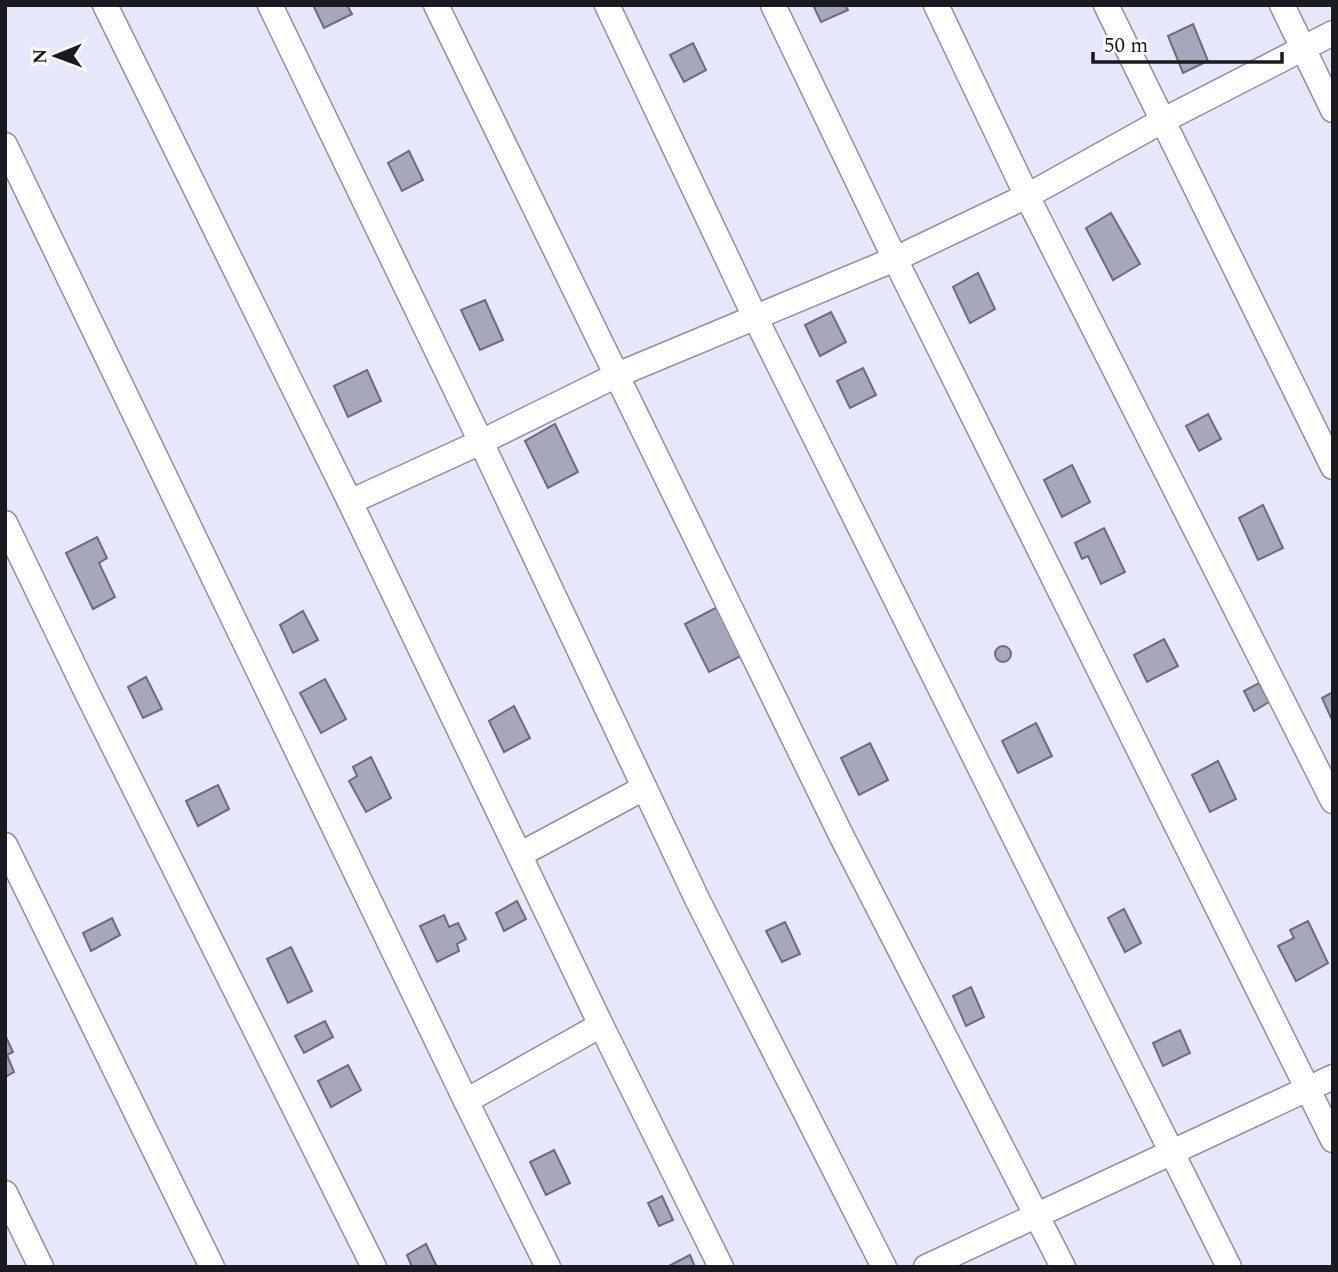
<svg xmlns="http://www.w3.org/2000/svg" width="1338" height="1272" viewBox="0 0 1338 1272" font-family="Spectral,serif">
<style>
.building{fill:#a7a7bb;stroke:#6c6c7e;stroke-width:2}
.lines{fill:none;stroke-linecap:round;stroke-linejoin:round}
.minor-casing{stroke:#8f8fa2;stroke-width:27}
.minor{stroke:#fff;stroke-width:24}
</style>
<rect width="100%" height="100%" fill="#e7e7fb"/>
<g class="building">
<polygon points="313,5 347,5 352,14 324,28"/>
<polygon points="813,5 845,5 848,10 821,22"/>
<polygon points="1193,24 1208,61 1183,73 1168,36"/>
<polygon points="693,43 706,70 684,82 670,55"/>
<polygon points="409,151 423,180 402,191 388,163"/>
<polygon points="1111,213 1140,264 1113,280 1086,228"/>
<polygon points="978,273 995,309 970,323 953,287"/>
<polygon points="485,300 503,340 480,350 461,310"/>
<polygon points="831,312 846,342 820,356 805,325"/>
<polygon points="863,368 876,395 850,408 837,381"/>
<polygon points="367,370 381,401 348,417 334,386"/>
<polygon points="1208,414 1221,439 1199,451 1186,426"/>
<polygon points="555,424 578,472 548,488 525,441"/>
<polygon points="1072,465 1090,502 1062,517 1044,480"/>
<polygon points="1263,505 1283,548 1258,560 1239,518"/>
<polygon points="1104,528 1125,572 1101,584 1088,556 1082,559 1075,543"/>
<polygon points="97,537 107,558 99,563 115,597 93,609 66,553"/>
<polygon points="719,606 743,655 709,672 685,624"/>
<polygon points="303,611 318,640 293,653 280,625"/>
<polygon points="1164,639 1178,666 1147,682 1134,655"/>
<circle cx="1003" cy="654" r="8"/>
<polygon points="146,677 162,709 143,718 128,687"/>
<polygon points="325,679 346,719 321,733 300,693"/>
<polygon points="1259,683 1269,702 1254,711 1244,691"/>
<polygon points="1333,692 1333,722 1322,698"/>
<polygon points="514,706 530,738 504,752 489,721"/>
<polygon points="1036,723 1052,756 1018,773 1002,741"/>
<polygon points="870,743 888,780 859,795 841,758"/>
<polygon points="371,757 391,798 366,812 349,781 357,776 353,767"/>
<polygon points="1218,761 1236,799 1210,812 1192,775"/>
<polygon points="218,785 229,809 198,826 186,801"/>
<polygon points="517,901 526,919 504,931 496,913"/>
<polygon points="1124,909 1141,943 1125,952 1108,918"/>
<polygon points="444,915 449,927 458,923 466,939 457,944 459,951 437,962 420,926"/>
<polygon points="112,918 120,935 91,951 83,933"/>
<polygon points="1308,921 1328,963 1296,981 1278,946 1294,938 1290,930"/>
<polygon points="785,922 800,954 782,962 766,931"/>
<polygon points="291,947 312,991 288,1003 267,959"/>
<polygon points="971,987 984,1017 966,1026 953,996"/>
<polygon points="325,1021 333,1037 304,1053 295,1036"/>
<polygon points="1180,1030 1190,1053 1163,1066 1153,1043"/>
<polygon points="5,1035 13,1052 7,1055 14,1072 5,1077"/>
<polygon points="348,1065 361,1090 331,1107 318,1081"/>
<polygon points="554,1150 570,1183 546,1195 530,1162"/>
<polygon points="662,1196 673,1220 659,1226 648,1203"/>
<polygon points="426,1244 437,1267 412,1267 407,1255"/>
<polygon points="690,1255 695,1267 667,1267"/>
</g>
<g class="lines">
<g class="minor-casing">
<g id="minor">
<polyline points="105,5 350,502 601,1025 721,1267"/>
<polyline points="270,5 481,442 698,901 884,1267"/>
<polyline points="436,5 841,835 1063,1267"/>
<polyline points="607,5 755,317 1229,1267"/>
<polyline points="773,5 895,259 1333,1140"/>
<polyline points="936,5 1027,196 1333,801"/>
<polyline points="1106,5 1333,467"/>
<polyline points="1282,5 1333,110"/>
<polyline points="5,145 466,1101 548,1267"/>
<polyline points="350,502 481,442 617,375 895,259 1027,196 1162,121 1333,33"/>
<polyline points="5,523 86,691 374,1267"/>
<polyline points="5,845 212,1267"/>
<polyline points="521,854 644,788"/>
<polyline points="466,1101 601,1025"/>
<polyline points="5,1193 41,1267"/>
<polyline points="926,1267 1333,1077"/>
</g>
</g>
<use href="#minor" class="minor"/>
</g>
<rect width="1338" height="1272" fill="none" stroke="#1a1a21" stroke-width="14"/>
<g transform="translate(56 56) rotate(269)" stroke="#ffffff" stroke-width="5" paint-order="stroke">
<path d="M0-5L12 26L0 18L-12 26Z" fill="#1a1a21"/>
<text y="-10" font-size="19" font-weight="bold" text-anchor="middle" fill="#1a1a21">N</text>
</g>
<path d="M1093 52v10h189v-10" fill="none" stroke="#1a1a21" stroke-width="3.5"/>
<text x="1104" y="52" font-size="21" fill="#1a1a21" stroke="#ffffff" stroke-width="5" paint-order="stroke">50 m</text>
</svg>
